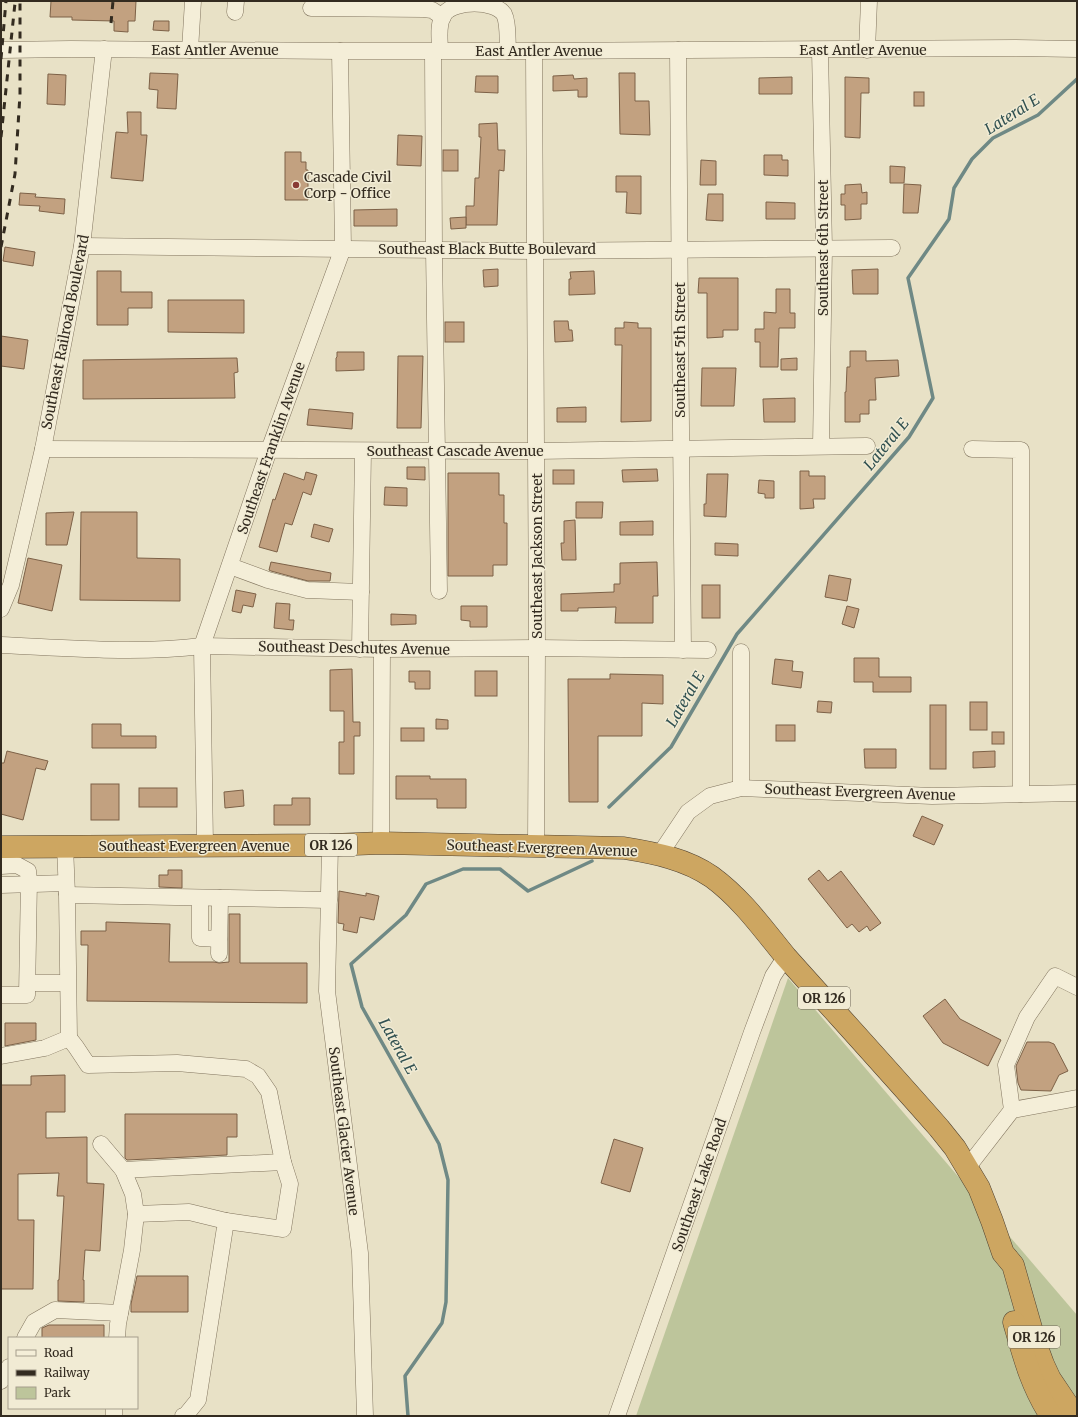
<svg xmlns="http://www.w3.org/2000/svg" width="1078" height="1417" viewBox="0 0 1078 1417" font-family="Merriweather,serif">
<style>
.green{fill:#bdc59b}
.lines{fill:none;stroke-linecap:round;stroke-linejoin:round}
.stream{stroke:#6f8985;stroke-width:3.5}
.building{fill:#c2a180;stroke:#7d6147}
.minor-casing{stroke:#81745e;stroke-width:17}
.highway-casing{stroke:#504231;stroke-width:23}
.minor{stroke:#f4eed8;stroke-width:16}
.highway{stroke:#cda661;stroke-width:22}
.rail{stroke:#332b20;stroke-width:3;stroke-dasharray:7 7;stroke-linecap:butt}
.poi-dot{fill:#893b35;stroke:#f1ebd4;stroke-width:1.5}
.labels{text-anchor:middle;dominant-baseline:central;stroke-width:3;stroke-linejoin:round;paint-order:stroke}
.shield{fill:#f1ebd4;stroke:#6c6556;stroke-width:1}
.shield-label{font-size:13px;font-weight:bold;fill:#332b20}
.street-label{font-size:14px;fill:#332b20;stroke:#f1ebd4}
.poi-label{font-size:14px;fill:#332b20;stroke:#f1ebd4;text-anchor:start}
.water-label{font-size:15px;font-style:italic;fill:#315151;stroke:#f1ebd4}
</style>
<rect width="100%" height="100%" fill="#e8e1c6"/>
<polygon class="green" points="788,978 1077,1315 1077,1416 636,1416"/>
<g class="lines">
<g class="stream">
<polyline points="609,807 671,747 737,634 909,437 933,398 908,278 949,219 954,188 972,159 993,138 1038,115 1077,79"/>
<polyline points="408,1416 405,1376 442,1323 446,1302 448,1180 439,1144 362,1007 351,964 406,915 426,884 463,869 500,869 528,891 592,861"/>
</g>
</g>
<g class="building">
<polygon points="51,1 136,1 135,21 128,21 128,32 114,31 114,21 72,20 72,17 50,17"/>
<polygon points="154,21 169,21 169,31 153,30"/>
<polygon points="150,73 178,74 176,109 157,108 158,90 149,89"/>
<polygon points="619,73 635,73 635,101 649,101 650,135 620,134"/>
<polygon points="48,74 66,75 65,105 47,104"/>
<polygon points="573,75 574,79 587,78 587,97 578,97 578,90 553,91 553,76"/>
<polygon points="476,76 498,76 498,93 475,92"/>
<polygon points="792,77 792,94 759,94 759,78"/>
<polygon points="845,77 869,78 869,93 861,93 860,138 845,137"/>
<rect x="914" y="92" width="10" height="14"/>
<polygon points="127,112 141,112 141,135 147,135 143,181 111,178 116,132 128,133"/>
<polygon points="497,123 498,150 505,150 504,171 499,170 497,225 466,225 466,206 474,206 475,178 479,178 481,137 479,137 479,124"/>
<polygon points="398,135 422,136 421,166 397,165"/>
<rect x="443" y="150" width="15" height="21"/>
<polygon points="285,152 301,152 301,162 306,162 306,170 308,170 308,200 285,200"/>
<polygon points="764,155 782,155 782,160 788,160 788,176 764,175"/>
<polygon points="701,160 716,161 716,185 700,185"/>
<polygon points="890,166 905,167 904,183 890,183"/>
<polygon points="616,176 641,176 641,214 626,213 627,192 616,192"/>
<polygon points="861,184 862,193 867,192 867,204 861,204 861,219 845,220 845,205 841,205 841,194 845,194 845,185"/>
<polygon points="904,184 921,185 918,213 903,213"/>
<polygon points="20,193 36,194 35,197 65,199 64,214 39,211 40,206 19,205"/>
<polygon points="708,194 723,194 723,221 706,220"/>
<polygon points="766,202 795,203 795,219 766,219"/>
<polygon points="397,209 397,226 354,226 354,210"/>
<polygon points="466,217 466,228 451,229 450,218"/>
<polygon points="5,247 35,252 33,266 3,261"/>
<polygon points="498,269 498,286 484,287 483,270"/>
<polygon points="878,269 878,294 853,294 852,270"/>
<polygon points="97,271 121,271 121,292 152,292 152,308 128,308 128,325 97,325"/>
<polygon points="594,271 595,294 569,295 569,279 571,279 570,272"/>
<polygon points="699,278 738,278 738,330 723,330 723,337 707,338 707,293 698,293"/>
<polygon points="776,289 790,289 790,313 795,313 795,328 779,328 778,367 760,367 760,342 755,342 755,329 764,329 764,312 776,313"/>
<polygon points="168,300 244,300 244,333 168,332"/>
<polygon points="554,321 568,321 569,330 572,330 573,341 555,342"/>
<rect x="445" y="322" width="19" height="20"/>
<polygon points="624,322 638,323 638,328 651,328 651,421 621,422 622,345 615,345 615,328 624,328"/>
<polygon points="1,336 28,340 24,369 1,366"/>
<polygon points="850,351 866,351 866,361 898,360 899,376 875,378 876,400 869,400 869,414 860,414 860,422 845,422 845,392 846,392 847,367 850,367"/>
<polygon points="337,352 364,352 364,370 336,371 336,358 337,357"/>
<polygon points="398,356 423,356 421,428 397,428"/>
<polygon points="237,358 238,372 234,373 235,398 83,399 83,360"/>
<polygon points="797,358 797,370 781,370 781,359"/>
<polygon points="702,368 736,368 734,406 701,406"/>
<polygon points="795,398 795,422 764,422 763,399"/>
<polygon points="586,407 586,422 557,422 557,408"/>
<polygon points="309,409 353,413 352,429 307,425"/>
<polygon points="407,467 425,467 425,480 407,479"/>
<polygon points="657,469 658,481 623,482 622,470"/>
<rect x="553" y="470" width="21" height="14"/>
<polygon points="800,471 809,471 809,476 825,476 825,499 813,499 814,508 800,509"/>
<polygon points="306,472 317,475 311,495 303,492 292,525 285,523 277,552 259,547 273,499 275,500 284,473 304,480"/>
<polygon points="448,473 499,473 499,495 504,495 504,523 507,523 507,565 493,565 493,576 448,576"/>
<polygon points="707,474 728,474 726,517 704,516 704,504 706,504"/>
<polygon points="759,480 774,481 774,498 765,498 765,494 758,493"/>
<polygon points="385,487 407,488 407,506 384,505"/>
<polygon points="576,502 603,502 602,518 576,518"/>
<polygon points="74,512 67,545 46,545 46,513"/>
<polygon points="81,512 137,512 137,558 180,559 180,601 80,600"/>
<polygon points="575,520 576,560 562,560 561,543 564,543 564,521"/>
<polygon points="653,521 653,535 620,535 620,522"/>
<polygon points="314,524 333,529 329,542 311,537"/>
<polygon points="715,543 738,544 738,556 715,555"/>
<polygon points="28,558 62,565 52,611 18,603"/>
<polygon points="271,562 331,573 330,581 308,581 271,571 269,570"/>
<polygon points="657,562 658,596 653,596 653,623 615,623 616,607 578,608 578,611 561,611 561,594 614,592 614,584 620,584 620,563"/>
<polygon points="829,575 851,579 847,601 825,597"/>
<rect x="702" y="585" width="18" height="33"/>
<polygon points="236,590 256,594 253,607 243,605 241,613 232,611"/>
<polygon points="276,603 290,604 289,620 294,620 293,630 274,628"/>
<polygon points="461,606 487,606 487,627 470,627 470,621 461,620"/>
<polygon points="847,606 859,609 854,628 842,624"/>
<polygon points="391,614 416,615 416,624 391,625"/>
<polygon points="854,658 879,658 879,677 911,677 911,692 873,692 873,682 854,682"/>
<polygon points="775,659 793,661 792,671 803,672 801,688 772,684"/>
<polygon points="352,669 353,722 360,722 360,736 354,736 354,774 339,774 339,742 344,742 344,711 330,711 330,670"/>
<polygon points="409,671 430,671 430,689 415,689 415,682 409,682"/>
<rect x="475" y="671" width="22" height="25"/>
<polygon points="610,674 663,675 663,704 642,703 642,736 598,736 598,802 569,802 568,679 610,679"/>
<polygon points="818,701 832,702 831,713 817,712"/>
<rect x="970" y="702" width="17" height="28"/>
<rect x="930" y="705" width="16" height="64"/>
<polygon points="436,719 448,720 448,729 436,729"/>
<polygon points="92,724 121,724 121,736 156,736 156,748 92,748"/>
<rect x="776" y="725" width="19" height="16"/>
<rect x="401" y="728" width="23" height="13"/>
<rect x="992" y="732" width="12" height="12"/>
<polygon points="864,749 896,749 896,768 865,768"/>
<polygon points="7,751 48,761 45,770 36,768 23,820 1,814 1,763 4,763"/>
<polygon points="995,751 995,767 973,768 973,752"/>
<polygon points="396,776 430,776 430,779 466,779 466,808 437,808 437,799 396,799"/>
<rect x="91" y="784" width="28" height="36"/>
<rect x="139" y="788" width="38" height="19"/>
<polygon points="243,790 244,806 225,808 224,792"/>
<polygon points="292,798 310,798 310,825 274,825 274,805 292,805"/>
<polygon points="922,816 943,825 934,845 913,836"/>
<polygon points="168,870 182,870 182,888 159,887 159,875 168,875"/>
<polygon points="819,870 828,881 841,871 881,923 870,931 867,926 859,932 852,924 847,928 808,879"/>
<polygon points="339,891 366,896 366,893 379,896 374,920 360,917 357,933 343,930 344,924 338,923"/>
<polygon points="229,914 240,914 240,963 307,963 307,1003 87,1001 88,945 81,945 81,931 106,931 106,922 170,924 169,962 214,962 219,963 229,962"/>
<polygon points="945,999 960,1019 1001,1040 988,1066 943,1043 923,1016"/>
<polygon points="5,1023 36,1023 36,1040 5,1046"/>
<polygon points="1027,1042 1049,1042 1054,1044 1068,1071 1059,1075 1051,1091 1021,1090 1018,1083 1016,1066"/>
<polygon points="65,1075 65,1112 46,1112 46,1138 87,1137 87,1183 104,1184 100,1251 85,1250 83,1280 84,1280 84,1302 58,1301 58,1280 59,1280 64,1196 57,1196 59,1173 18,1174 18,1220 34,1220 33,1289 1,1289 1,1085 31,1085 31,1076"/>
<polygon points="125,1114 237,1114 237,1137 227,1137 227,1155 127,1160 125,1158"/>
<polygon points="614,1139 643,1148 630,1192 601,1183"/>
<polygon points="137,1276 188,1276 188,1312 131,1312 131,1304"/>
<polygon points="49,1325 104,1325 104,1338 42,1338 42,1328"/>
</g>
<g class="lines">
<g class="minor-casing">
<g id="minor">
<polyline points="311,8 424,9 432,10 443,17"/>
<polyline points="235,12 236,1"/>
<polyline points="1,50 71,49 340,51 534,51 1015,48 1077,49"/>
<polyline points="190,50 193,1"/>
<path d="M678,50C680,250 680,450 683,650"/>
<polyline points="820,50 824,248 821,446"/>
<polyline points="867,50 869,1"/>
<polyline points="433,51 434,250 439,591"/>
<path d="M440,51C440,40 437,24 444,14C455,0 494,0 504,14C509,24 507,40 508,51"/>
<polyline points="534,51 537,648 536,846"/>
<polyline points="82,246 535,251 892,248"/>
<polyline points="43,449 536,451 867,446"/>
<polyline points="972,449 1021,450 1021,794"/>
<polyline points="230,566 268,580 307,590 361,592"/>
<polyline points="1,609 11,585 43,449 82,246 104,49"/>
<path d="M1,645C68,648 136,654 202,646L382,649L537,648L708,650"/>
<polyline points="360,649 363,451"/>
<polyline points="741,788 741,652"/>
<polyline points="381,843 382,649"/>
<polyline points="205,845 202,646 269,450 343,248 340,51"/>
<polyline points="330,845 327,991 360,1253 365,1416"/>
<polyline points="65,846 67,894"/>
<polyline points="660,854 688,812 710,796 741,788 932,796 1077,793"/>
<polyline points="1,866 17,865 28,871 29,880 27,995 1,995"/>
<polyline points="1,885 66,883"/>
<polyline points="200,898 200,938 219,939"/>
<polyline points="219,954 220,898"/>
<polyline points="28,983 67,983"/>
<polyline points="1077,987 1055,976 1027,1017 1006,1065 1012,1110 1077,1098"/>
<polyline points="69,1038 76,1047 88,1065 177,1063 246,1069 258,1076 269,1092 283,1162 123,1170"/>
<polyline points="1,1056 45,1048 69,1038 67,895 329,900"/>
<polyline points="101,1144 123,1170 133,1194 136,1214 132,1250 118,1324 117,1338"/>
<polyline points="967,1168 1012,1110"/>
<polyline points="136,1214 189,1212 226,1221 198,1400 185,1416 183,1416"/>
<polyline points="226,1221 283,1229 290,1184 283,1162"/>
<polyline points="25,1338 34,1322 55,1310 120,1313"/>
<polyline points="1,1381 9,1367"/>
<polyline points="114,1416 114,1408"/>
<polyline points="617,1416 752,1032 773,976 786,956"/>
</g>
</g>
<g class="highway-casing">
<g id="highway">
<path d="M1,847L330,845L381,843L624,848C655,853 686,859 712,877C742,899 763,929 786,957C837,1014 889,1071 939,1128L955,1148L979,1188L992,1221L1003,1253L1013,1265L1035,1342L1043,1364L1050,1379L1075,1416"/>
<path d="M1014,1322C1024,1357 1031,1385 1051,1416"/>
</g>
</g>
<use href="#minor" class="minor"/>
<use href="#highway" class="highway"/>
<g class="rail">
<polyline points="111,23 113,1"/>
<polyline points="1,59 6,1"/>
<polyline points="1,137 15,3"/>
<polyline points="1,247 15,174 20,94 20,1"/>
</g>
</g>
<circle class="poi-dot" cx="296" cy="185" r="4"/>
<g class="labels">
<g class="shield">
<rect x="305" y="834" width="52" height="22" rx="3"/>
<rect x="798" y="987" width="52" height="22" rx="3"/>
<rect x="1008" y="1326" width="52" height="22" rx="3"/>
</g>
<g class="shield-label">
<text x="331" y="845">OR 126</text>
<text x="824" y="998">OR 126</text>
<text x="1034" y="1337">OR 126</text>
</g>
<g class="street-label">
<text x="215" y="50">East Antler Avenue</text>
<text x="863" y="50">East Antler Avenue</text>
<text x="539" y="51">East Antler Avenue</text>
<text transform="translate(823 248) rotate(-90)">Southeast 6th Street</text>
<text x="487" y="249">Southeast Black Butte Boulevard</text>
<text transform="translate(65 332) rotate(-79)">Southeast Railroad Boulevard</text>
<text transform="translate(680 350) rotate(-90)">Southeast 5th Street</text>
<text transform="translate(271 448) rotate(-71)">Southeast Franklin Avenue</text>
<text x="455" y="451">Southeast Cascade Avenue</text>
<text transform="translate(537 556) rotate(-90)">Southeast Jackson Street</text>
<text transform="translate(354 648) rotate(1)">Southeast Deschutes Avenue</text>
<text transform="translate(860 792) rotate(2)">Southeast Evergreen Avenue</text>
<text x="194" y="846">Southeast Evergreen Avenue</text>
<text transform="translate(542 848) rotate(2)">Southeast Evergreen Avenue</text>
<text transform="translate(344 1131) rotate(83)">Southeast Glacier Avenue</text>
<text transform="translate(699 1185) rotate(-71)">Southeast Lake Road</text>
</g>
<g class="poi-label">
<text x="304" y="177">Cascade Civil<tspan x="304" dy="16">Corp - Office</tspan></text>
</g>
<g class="water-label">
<text transform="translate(1012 114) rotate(-32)">Lateral E</text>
<text transform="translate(886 444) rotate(-51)">Lateral E</text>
<text transform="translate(685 699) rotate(-60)">Lateral E</text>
<text transform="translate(398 1046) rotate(61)">Lateral E</text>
</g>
</g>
<rect width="1078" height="1417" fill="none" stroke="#332b20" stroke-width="4"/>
<rect x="8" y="1337" width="130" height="72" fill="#f1ebd4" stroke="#a59e8c"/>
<rect x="16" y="1350" width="20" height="6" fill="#f4eed8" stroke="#a59e8c"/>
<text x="44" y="1357" font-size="12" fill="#332b20">Road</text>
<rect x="16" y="1370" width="20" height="6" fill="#332b20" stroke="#a59e8c"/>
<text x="44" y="1377" font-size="12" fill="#332b20">Railway</text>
<rect x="16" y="1387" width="20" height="12" fill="#bdc59b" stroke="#a59e8c"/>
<text x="44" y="1397" font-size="12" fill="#332b20">Park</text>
</svg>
